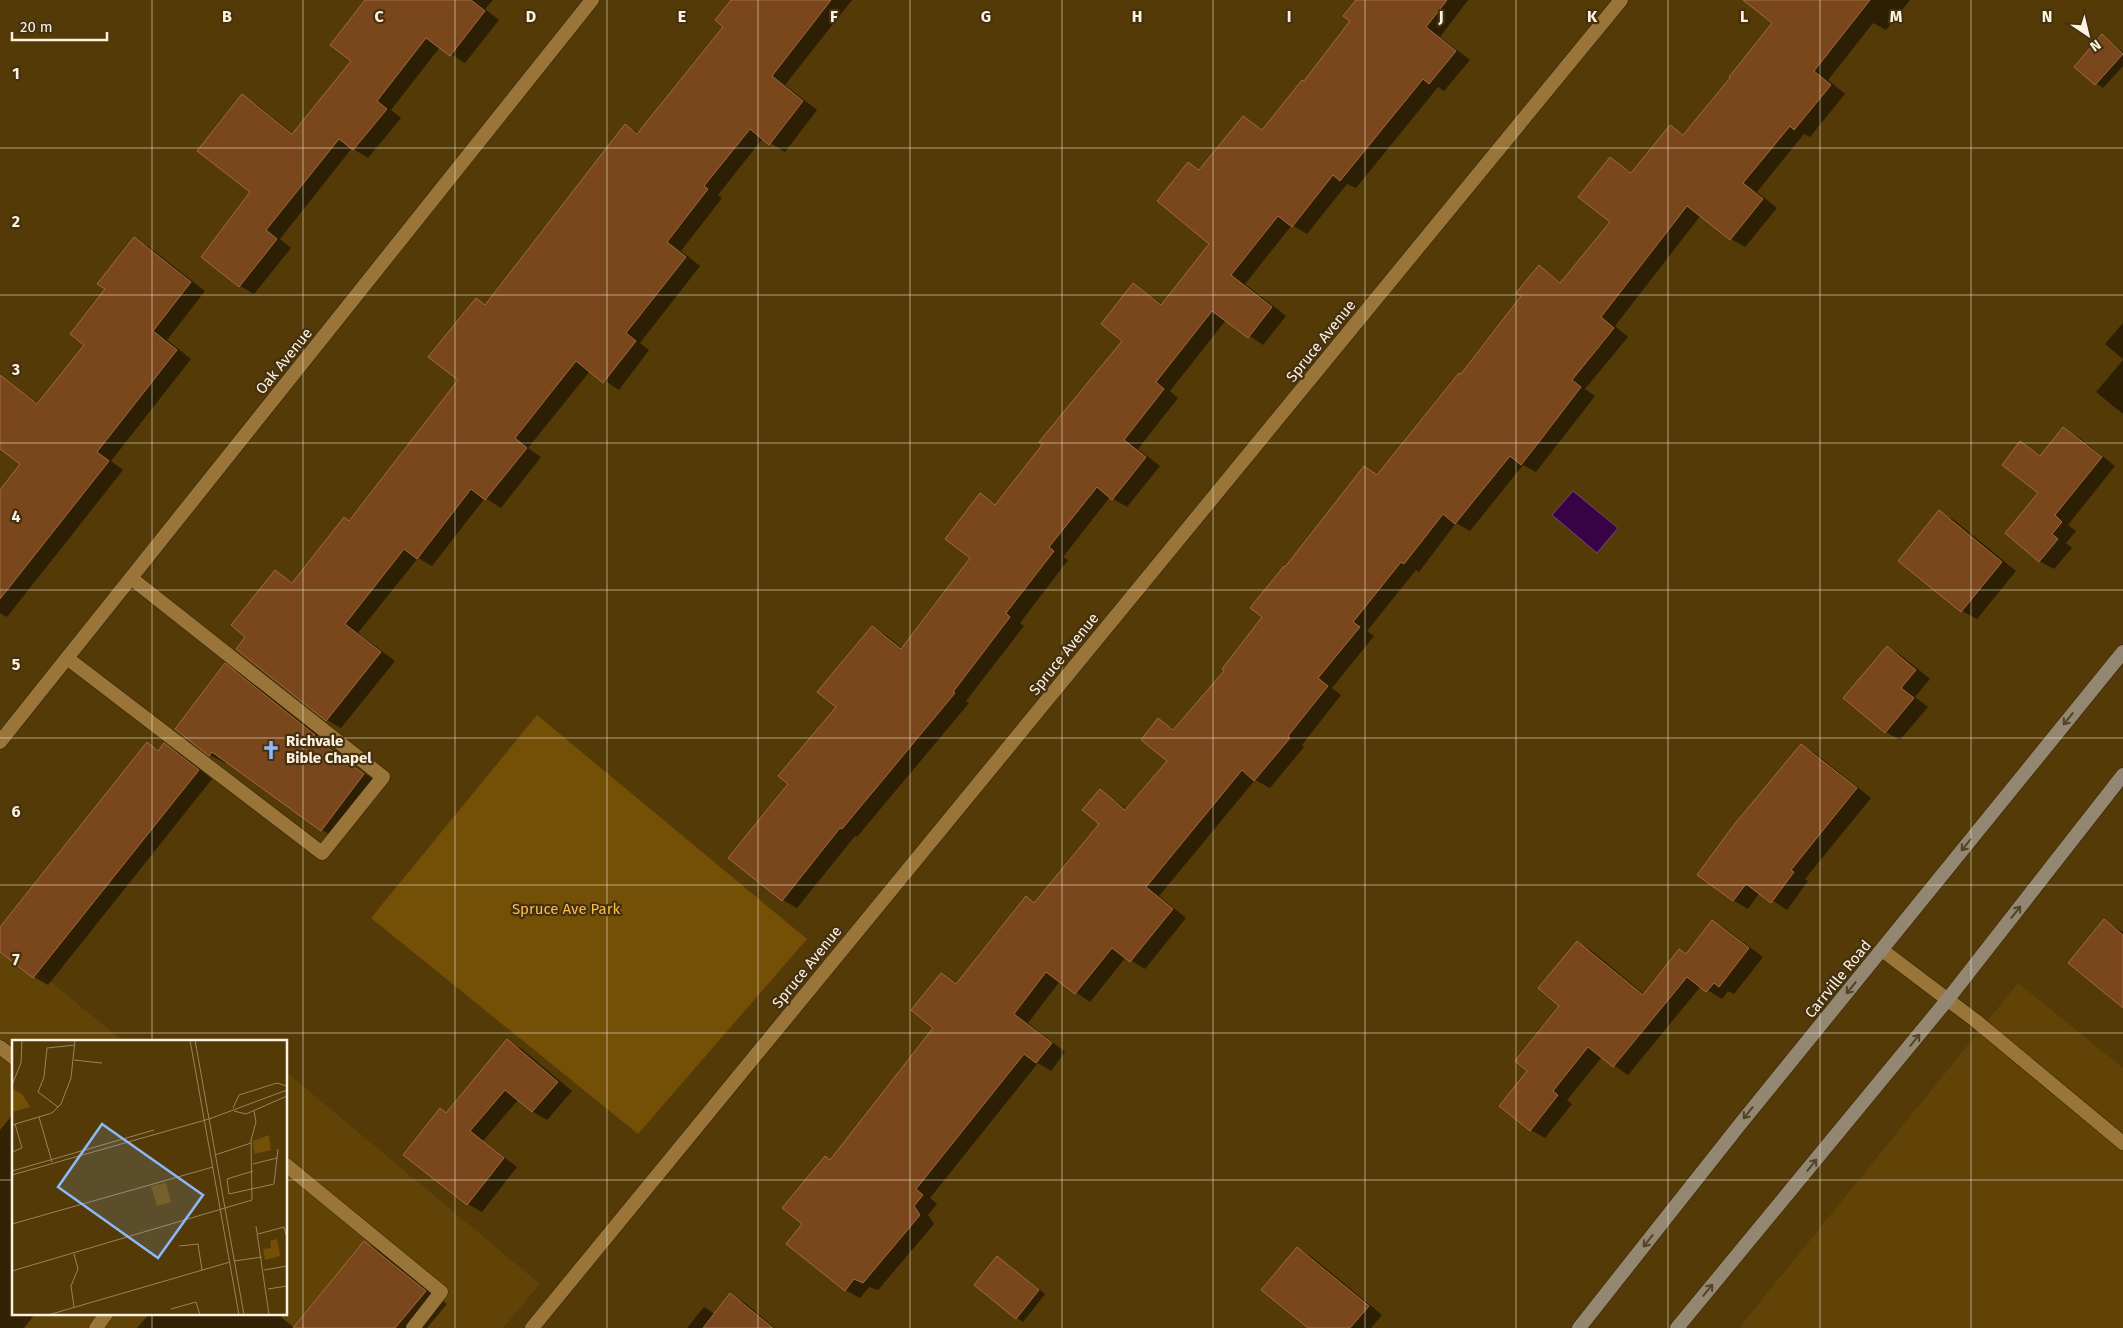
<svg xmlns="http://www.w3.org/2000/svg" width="2123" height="1328" viewBox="0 0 2123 1328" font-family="'Fira Sans',sans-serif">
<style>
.built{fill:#614308}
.green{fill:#745007}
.water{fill:#380346;stroke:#734a74}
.shadow{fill:#0007}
.building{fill:#7a471c;stroke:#a16a40}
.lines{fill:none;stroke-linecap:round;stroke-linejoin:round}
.service-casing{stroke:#342201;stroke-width:15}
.minor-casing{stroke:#342201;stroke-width:15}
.secondary-casing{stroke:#342201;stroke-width:15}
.service{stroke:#9a7539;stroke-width:14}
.minor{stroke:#9a7539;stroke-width:14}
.secondary{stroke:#938772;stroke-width:14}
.oneway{stroke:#544224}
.grid{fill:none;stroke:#fef1df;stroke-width:1;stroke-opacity:0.55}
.labels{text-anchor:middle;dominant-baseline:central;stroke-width:4.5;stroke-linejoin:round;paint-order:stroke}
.street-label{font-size:15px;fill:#fef1df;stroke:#443111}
.poi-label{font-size:15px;font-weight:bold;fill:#fef1df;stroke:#443111;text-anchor:start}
.park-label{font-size:15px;fill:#fdbb47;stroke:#443111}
.inset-road{fill:none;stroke:#98835d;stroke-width:1}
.view{fill:#8bb9fc;fill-opacity:0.15;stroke:#8bb9fc;stroke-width:2.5}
.inset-edge{fill:none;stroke:#fef1df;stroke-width:2.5}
.grid-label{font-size:16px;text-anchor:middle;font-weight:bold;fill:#fef1df;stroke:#443111;stroke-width:4.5;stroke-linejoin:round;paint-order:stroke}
</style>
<rect width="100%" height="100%" fill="#543a07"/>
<g class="built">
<polygon points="0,940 124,1042 14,1042 14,1314 286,1314 286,1072 540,1284 503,1328 0,1328"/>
<polygon points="2018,983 2123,1068 2123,1328 1739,1328"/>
</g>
<polygon class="green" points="537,715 807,939 638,1134 371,918"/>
<polygon class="water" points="1573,491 1618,528 1597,553 1552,515"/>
<g class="shadow">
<polygon points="366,0 493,0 485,9 499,20 465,63 440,47 391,110 401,118 368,158 352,148 280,239 291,248 254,294 240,286 252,192 242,96 256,104 294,134 353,61"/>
<polygon points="732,0 852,0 785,85 817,110 785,152 763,138 718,195 722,198 681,251 700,266 640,343 649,350 619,390 590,371 528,448 541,457 501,508 485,498 432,566 418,558 358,633 395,661 341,728 327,720 276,572 294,583 350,522 460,380 476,299 486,305 626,126 639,133 724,26"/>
<polygon points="1357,0 1468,0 1440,37 1470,60 1444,91 1438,87 1356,188 1347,184 1307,234 1292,225 1245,284 1286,316 1263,345 1226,320 1170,391 1178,398 1138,449 1160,466 1127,507 1110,497 1063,557 1068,560 1020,623 1024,626 966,701 969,703 857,837 855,836 797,908 783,900 789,784 838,707 873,627 887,636 903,649 972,558 980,495 997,505 1123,341 1134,284 1163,305 1211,243 1189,163 1201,170 1243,117 1263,130 1304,83 1352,21"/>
<polygon points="1758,0 1910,0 1886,30 1873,23 1828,80 1845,94 1810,137 1804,134 1757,192 1777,208 1745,247 1731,239 1701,215 1615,326 1628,337 1585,389 1595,396 1536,472 1523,465 1470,531 1456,523 1419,572 1416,570 1367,631 1374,636 1332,688 1341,695 1302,745 1304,747 1270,788 1255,780 1159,896 1186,918 1145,969 1126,957 1090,1002 1060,981 1028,1023 1065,1052 1051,1071 1038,1063 930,1198 937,1204 928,1215 934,1224 878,1290 869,1287 860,1298 845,1290 804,1224 830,1161 935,1028 941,974 958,984 1026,898 1035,903 1100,824 1100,790 1128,810 1169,761 1158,720 1175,730 1225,670 1264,617 1286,568 1364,467 1378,475 1461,375 1523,296 1539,267 1562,283 1611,221 1610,158 1633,173 1670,126 1685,135 1774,23"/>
<polygon points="2103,36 2123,52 2123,66 2103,88 2076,67"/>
<polygon points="134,239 149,247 205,291 167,340 191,359 111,461 123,470 7,617 0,613 0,492 22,464 0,447 0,397 10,384 39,404 86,345 107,289"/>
<polygon points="2123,323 2123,359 2105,344"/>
<polygon points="2123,360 2123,414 2096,392"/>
<polygon points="2063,429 2078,437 2115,466 2068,525 2076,531 2066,543 2072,548 2054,569 2039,561 2040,493 2021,443 2042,456"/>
<polygon points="1939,512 1954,520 2016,571 1977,619 1962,611 1900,560"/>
<polygon points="1888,647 1902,656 1930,679 1915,697 1928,707 1900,740 1886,732"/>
<polygon points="225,665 240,673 329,744 327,746 378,783 336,838 322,830 227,761 225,763 210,755 177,729"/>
<polygon points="148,744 160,751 165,745 179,753 212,779 48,985 34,977 0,950 0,929"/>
<polygon points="1801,745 1816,754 1871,798 1805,879 1808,881 1787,910 1760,892 1748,909 1733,900"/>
<polygon points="1713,921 1727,930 1763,957 1734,994 1728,991 1722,999 1701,986 1628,1075 1602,1057 1567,1100 1572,1104 1545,1138 1531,1130 1529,1071 1561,1005 1577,942 1592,951 1645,995 1687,955"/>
<polygon points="2104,921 2123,932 2123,1006"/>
<polygon points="507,1041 522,1049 572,1091 547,1120 532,1111 518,1100 483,1141 517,1167 482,1212 468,1204 447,1114"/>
<polygon points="14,1113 14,1314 35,1314 24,1328 0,1328 0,1130"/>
<polygon points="365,1242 387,1255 447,1304 427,1328 294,1328"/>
<polygon points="1297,1248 1312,1257 1382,1315 1371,1328 1310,1328"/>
<polygon points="1004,1262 1045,1294 1023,1322 1017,1318"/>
<polygon points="731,1295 745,1303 775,1328 687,1328 704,1307 715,1314"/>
<polygon points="149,1314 278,1314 294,1328 137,1328"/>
</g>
<g class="building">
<polygon points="365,0 471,0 485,11 450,56 426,38 377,101 387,109 353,150 339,139 266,230 277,239 239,287 201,257 250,192 197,151 242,94 292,134 351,61 330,45"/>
<polygon points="731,0 831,0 772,76 803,101 769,145 750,129 704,186 708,189 667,242 686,257 626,333 636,341 603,383 576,361 515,438 527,448 485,500 471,489 417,559 404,549 345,624 381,652 326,721 236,649 245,637 231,625 275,570 292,583 344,517 349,521 458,380 428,357 476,298 485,305 625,124 637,134 723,27 715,20"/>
<polygon points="1356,0 1447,0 1426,27 1456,51 1429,84 1423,79 1340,181 1333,175 1292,227 1278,216 1231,275 1272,307 1248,338 1212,311 1156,382 1164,389 1124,440 1146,457 1112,500 1097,487 1049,547 1054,551 1006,613 1010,617 953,692 955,693 842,829 840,828 782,901 728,858 788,784 778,776 836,707 817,692 872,626 901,649 970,558 945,539 980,493 995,505 1042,445 1039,442 1122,341 1101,324 1133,283 1161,305 1209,244 1157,201 1188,162 1199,170 1243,116 1262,130 1302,80 1304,81 1350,21 1343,16"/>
<polygon points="1743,0 1870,0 1814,71 1831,85 1794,130 1790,126 1743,183 1763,199 1730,240 1687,206 1601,317 1614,328 1572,380 1581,387 1542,438 1521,465 1510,456 1455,524 1443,514 1404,564 1401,562 1353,622 1360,627 1318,678 1328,686 1288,736 1290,738 1254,781 1242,770 1146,887 1173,909 1130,962 1112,948 1075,994 1046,972 1014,1014 1052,1043 1036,1063 1024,1054 916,1189 923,1195 914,1206 920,1215 863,1283 854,1279 845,1291 786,1244 802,1224 782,1208 825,1156 830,1160 933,1028 911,1010 941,973 956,984 1026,896 1034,903 1099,824 1082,810 1100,789 1125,810 1167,761 1141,740 1158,718 1173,730 1224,671 1222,669 1262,617 1250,608 1284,566 1285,567 1364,466 1377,475 1459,373 1461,374 1521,296 1516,293 1539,265 1560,283 1610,222 1578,197 1610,157 1631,173 1670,125 1683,135 1730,78 1729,77 1772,23"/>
<polygon points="2102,34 2123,54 2095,85 2074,67"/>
<polygon points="134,237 191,282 153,331 177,350 97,452 109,461 0,599 0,490 20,464 0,449 0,375 37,404 84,345 70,334 105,289 97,284"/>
<polygon points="2063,427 2102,457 2055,515 2062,522 2052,534 2058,539 2039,562 2005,533 2038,493 2002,465 2020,441 2040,456"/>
<polygon points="1939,510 2002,562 1961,612 1898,561"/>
<polygon points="1887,646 1916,670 1901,688 1914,698 1885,733 1843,698"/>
<polygon points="225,663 315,735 313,737 364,774 321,831 212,752 209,756 175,729"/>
<polygon points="147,742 158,751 164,743 199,770 33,978 0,952 0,927"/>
<polygon points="1801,744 1857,788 1791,870 1794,872 1771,903 1746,884 1733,901 1697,875 1733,826"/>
<polygon points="2104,919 2123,935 2123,1008 2068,963"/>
<polygon points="1712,920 1749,948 1719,987 1714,983 1706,992 1687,977 1613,1067 1588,1047 1553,1091 1558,1095 1530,1131 1499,1106 1527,1071 1515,1061 1559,1006 1538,988 1577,941 1643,995 1679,949 1686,954"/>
<polygon points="507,1039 558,1082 532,1112 505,1090 470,1131 504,1158 467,1205 403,1155 440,1108 446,1113"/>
<polygon points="364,1241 426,1291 395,1328 293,1328"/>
<polygon points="1297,1247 1369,1306 1350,1328 1308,1328 1261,1290"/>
<polygon points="997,1256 1039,1290 1016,1319 974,1285"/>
<polygon points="730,1293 773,1328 703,1328"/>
</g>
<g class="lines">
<g class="service-casing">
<g id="service">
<polyline points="67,658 322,853 383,777 131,578"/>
<polyline points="1882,950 1976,1021 2123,1143"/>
<polyline points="0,1047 14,1058"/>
<polyline points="286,1165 441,1292 413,1328"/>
<polyline points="96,1328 106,1314"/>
</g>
</g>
<g class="minor-casing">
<g id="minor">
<polyline points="0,742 592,0"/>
<polyline points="532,1328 1621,0"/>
</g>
</g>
<g class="secondary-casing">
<g id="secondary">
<polyline points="1579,1328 1741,1123 2123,652"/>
<polyline points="1677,1328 1948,999 2123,775"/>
</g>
</g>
<use href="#service" class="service"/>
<use href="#minor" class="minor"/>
<use href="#secondary" class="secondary"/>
</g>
<defs><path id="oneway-shaft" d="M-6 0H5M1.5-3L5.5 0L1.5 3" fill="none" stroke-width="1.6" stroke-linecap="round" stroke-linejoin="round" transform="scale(1.25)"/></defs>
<g class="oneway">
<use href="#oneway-shaft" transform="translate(2068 719) rotate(129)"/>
<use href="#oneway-shaft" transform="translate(1966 845) rotate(129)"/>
<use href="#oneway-shaft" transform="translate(2016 912) rotate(-52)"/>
<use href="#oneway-shaft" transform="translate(1851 988) rotate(129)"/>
<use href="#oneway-shaft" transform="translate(1915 1040) rotate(-51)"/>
<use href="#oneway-shaft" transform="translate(1748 1113) rotate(129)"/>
<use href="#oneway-shaft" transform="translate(1812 1165) rotate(-51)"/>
<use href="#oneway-shaft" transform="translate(1648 1241) rotate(128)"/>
<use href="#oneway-shaft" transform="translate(1708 1290) rotate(-51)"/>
</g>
<path class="grid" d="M152,0V1042M303,0V1328M455,0V1328M607,0V1328M758,0V1328M910,0V1328M1062,0V1328M1213,0V1328M1365,0V1328M1516,0V1328M1668,0V1328M1820,0V1328M1971,0V1328M0,148H2123M0,295H2123M0,443H2123M0,590H2123M0,738H2123M0,885H2123M0,1033H2123M0,1180H14M286,1180H2123M152,1314V1328"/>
<defs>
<g id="church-bare" transform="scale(1.5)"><path d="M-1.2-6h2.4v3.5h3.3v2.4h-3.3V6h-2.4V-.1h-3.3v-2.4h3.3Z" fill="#8bb9fc" stroke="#443111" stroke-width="2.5" paint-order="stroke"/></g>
</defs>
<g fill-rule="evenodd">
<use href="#church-bare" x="271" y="750"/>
</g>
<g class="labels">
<g class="street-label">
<text transform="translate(1321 341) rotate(-51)">Spruce Avenue</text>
<text transform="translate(284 361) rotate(-51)">Oak Avenue</text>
<text transform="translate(1064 654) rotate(-51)">Spruce Avenue</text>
<text transform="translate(807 967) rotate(-51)">Spruce Avenue</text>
<text transform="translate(1838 979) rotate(-51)">Carrville Road</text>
</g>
<g class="poi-label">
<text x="286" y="741">Richvale<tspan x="286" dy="17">Bible Chapel</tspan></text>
</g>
<g class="park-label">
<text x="566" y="909">Spruce Ave Park</text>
</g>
</g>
<g transform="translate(12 1040)">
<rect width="275" height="275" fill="#543a07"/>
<path d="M1,49L10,54L18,67L0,72ZM257,95L259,110L242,114L241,101ZM154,143L159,162L145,166L139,146ZM265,199L268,216L253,220L251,209L259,208L258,201Z" fill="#745007"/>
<path class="inset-road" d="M178,0L227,275M183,0L232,275M62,20L90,23M0,45L9,23L10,0M46,67L26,52L32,37L35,8L63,5M221,68L227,55L265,43L275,46M222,71L234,74L275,56M27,77L40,122M0,85L40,73L49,64L59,38L63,0M0,112L10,108L3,84M203,115L239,103M241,124L265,118M0,131L142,90M241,131L215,139L217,154L262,144L266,109M0,135L197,79L275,50M0,184L201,127M244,186L257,275M246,194L272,187L275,198M167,206L186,204L190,230M62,214L66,229L59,246L62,267M222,221L250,217M252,230L275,226M0,231L240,160L239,100L244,82L242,71M256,249L275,246M159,269L184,262L188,275M36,275L218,222"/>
<path class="view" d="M90,84L191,155L146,218L46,147Z"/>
<rect width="275" height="275" class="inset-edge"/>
</g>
<g class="grid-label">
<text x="227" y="22">B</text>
<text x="379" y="22">C</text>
<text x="531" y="22">D</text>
<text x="682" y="22">E</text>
<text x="834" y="22">F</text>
<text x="986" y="22">G</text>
<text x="1137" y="22">H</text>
<text x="1289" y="22">I</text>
<text x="1441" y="22">J</text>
<text x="1592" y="22">K</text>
<text x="1744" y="22">L</text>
<text x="1896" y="22">M</text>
<text x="2047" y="22">N</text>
<text x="16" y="79">1</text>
<text x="16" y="227">2</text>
<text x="16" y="375">3</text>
<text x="16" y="522">4</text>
<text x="16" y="670">5</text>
<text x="16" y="817">6</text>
<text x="16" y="965">7</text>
</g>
<g transform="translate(2088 35) rotate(145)" stroke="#443111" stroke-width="4" paint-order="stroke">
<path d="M0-4L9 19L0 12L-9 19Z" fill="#fef1df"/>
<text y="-8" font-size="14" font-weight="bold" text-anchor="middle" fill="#fef1df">N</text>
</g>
<path d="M12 32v8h95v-8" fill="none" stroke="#fef1df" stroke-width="2.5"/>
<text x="20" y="32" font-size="15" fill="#fef1df" stroke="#443111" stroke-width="4" paint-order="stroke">20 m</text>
</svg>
